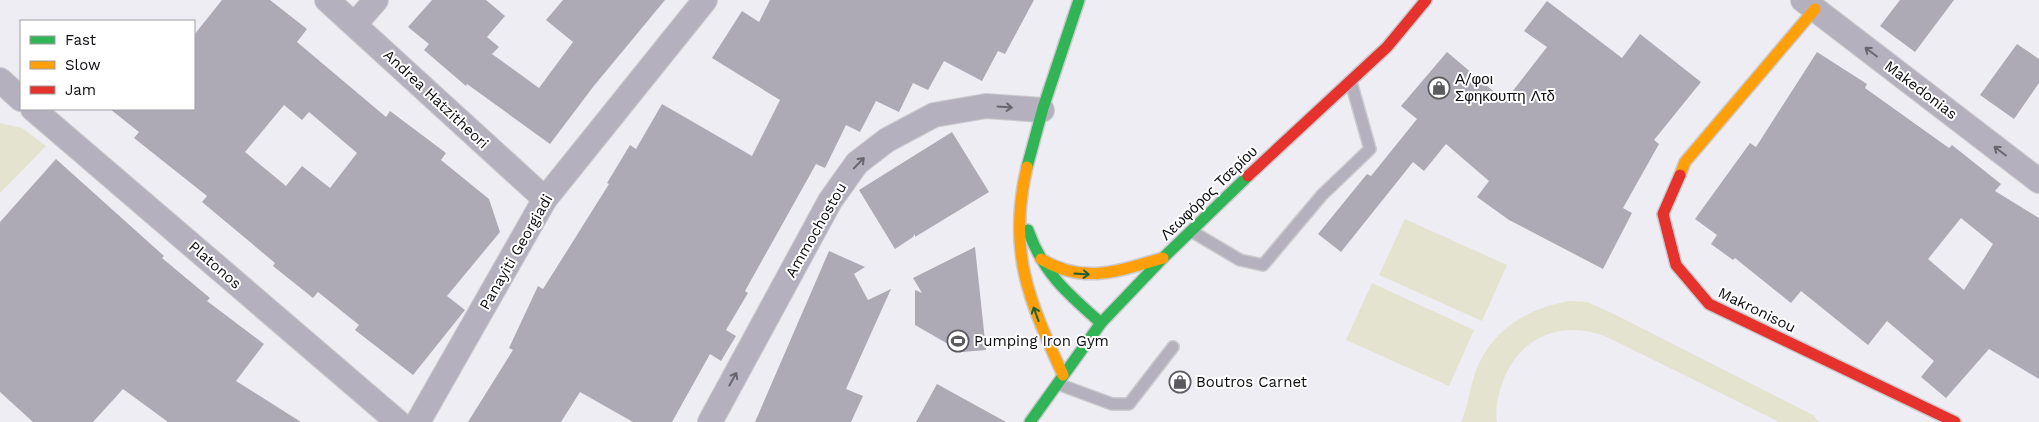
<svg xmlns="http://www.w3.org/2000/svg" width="2039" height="422" viewBox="0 0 2039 422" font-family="'Work Sans',sans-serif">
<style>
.green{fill:#e4e3cf}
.building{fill:#adaab6;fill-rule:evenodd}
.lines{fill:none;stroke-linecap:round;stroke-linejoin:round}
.lane-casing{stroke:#cbcace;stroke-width:14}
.street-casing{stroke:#cbcace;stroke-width:26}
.fast-casing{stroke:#cbcace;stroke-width:14}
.slow-casing{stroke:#cbcace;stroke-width:14}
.jam-casing{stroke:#cbcace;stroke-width:14}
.lane{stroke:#b4b0be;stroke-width:11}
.street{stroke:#b4b0be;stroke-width:24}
.fast{stroke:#30b455;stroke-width:11}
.slow{stroke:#ff9f0a;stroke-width:11}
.jam{stroke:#e5322d;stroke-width:11}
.oneway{stroke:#68666f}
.oneway2{stroke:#1e6032}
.labels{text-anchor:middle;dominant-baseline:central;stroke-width:4;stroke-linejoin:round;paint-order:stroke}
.poi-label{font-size:15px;fill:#0c0b0f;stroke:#fff;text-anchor:start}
.street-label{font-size:15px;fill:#0c0b0f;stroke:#fff}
</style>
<rect width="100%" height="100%" fill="#eeedf3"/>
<g class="green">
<polygon points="0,123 22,128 46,146 0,193"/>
<polygon points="1405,219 1507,265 1482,321 1379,275"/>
<polygon points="1372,283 1474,330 1449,386 1346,340"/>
<path d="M1570,301L1587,302L1614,314L1813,415L1819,422H1779L1607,337C1563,319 1520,336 1503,381C1498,395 1495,407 1497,422H1461C1468,407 1469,392 1474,377C1487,333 1526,308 1570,301Z"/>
</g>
<g class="building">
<path d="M222,0H270L307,29L297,42L386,117L390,111L446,153L441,160L489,199L500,232L447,296L465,310L413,375L355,330L359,325L318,292L313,298L273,266L275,263L202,202L207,196L134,138L139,132L110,109H194V35ZM284,105L302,120L309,112L357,153L330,188L302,166L286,186L245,152Z"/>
<polygon points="432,0 486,0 505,16 487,37 499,47 492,54 539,88 573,42 546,20 563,0 665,0 593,87 550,144 467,84 466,86 424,50 429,44 408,27"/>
<polygon points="770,0 1034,0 1005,54 998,51 982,81 944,61 928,90 913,83 899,112 876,101 860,132 846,125 825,168 816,164 745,291 748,293 726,330 736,336 721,361 710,354 672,422 633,422 580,392 561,422 468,422 513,350 509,348 538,286 543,289 609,184 607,183 630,145 636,149 662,104 752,156 780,100 712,58 742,11 759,22"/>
<polygon points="1900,0 1954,0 1915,52 1880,26"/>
<polygon points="1547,1 1622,58 1640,34 1701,82 1654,140 1659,144 1623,208 1632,213 1603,269 1509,220 1477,197 1489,181 1446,144 1424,171 1413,162 1341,252 1318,234 1367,174 1371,176 1417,119 1401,106 1447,52 1505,101 1547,47 1524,31"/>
<polygon points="2017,44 2039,59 2039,83 2014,119 1980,95"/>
<path d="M1817,52L1867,84L1865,88L1949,148L1952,145L2001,184L1995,191L2039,218V379L1989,349L1946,398L1921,377L1934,361L1887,321L1868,345L1801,291L1791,303L1735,258L1733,260L1711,244L1717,235L1695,219L1750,143L1756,147ZM1961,218L1993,244L1964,290L1928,259Z"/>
<polygon points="952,132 989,192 915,237 915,234 913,237 895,249 859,190"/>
<polygon points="56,159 164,256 162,258 210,298 207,301 264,344 236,381 301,422 168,422 123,389 93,422 33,422 0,392 0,222"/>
<polygon points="975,247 986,350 962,352 915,325 915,290 922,293 913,278"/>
<polygon points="829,251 865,267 854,274 868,300 891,289 846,389 863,396 851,422 755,422"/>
<polygon points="937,384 1006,422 916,422"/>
</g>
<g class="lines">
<g class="lane-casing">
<g id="lane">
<polyline points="1191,231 1240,260 1263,265 1322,195 1370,149 1351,82"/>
<polyline points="1058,384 1112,404 1129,404 1173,347"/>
</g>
</g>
<g class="street-casing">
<g id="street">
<polyline points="327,0 545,199"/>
<polyline points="1803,0 2039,181"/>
<polyline points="355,24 376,0"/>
<polyline points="0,80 21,99"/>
<polyline points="33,109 398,422"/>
<polyline points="418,422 545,199 705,0"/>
<polyline points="710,422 830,201 857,163 887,140 934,115 986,106 1042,110"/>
</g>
</g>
<g class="fast-casing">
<g id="fast">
<polyline points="1027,167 1043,108 1079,0"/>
<path d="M1028,230C1043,273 1068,294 1101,323"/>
<polyline points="1030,422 1101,323 1163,258 1248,176"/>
</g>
</g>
<g class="slow-casing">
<g id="slow">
<path d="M1027,167C1007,252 1029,300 1063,375"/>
<polyline points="1680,175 1685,162 1815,9"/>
<path d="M1041,259C1084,285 1118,271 1163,258"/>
</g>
</g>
<g class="jam-casing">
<g id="jam">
<polyline points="1680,175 1663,214 1676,265 1709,304 1955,422"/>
<polyline points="1248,176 1387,47 1426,0"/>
</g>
</g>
<use href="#lane" class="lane"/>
<use href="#street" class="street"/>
<use href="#fast" class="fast"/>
<use href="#slow" class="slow"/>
<use href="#jam" class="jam"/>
</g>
<defs><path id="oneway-shaft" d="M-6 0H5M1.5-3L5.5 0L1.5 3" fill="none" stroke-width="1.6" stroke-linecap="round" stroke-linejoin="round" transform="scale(1.25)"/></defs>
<g class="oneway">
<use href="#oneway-shaft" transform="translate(1871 52) rotate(-143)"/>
<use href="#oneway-shaft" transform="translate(1005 107) rotate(4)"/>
<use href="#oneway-shaft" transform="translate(2000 151) rotate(-143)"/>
<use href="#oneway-shaft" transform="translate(859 163) rotate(-46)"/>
<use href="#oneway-shaft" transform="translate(733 379) rotate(-61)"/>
</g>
<g class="oneway2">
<use href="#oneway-shaft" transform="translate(1082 274) rotate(4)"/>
<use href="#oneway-shaft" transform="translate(1036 314) rotate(-110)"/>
</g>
<defs>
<g id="shop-ring" transform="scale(1.125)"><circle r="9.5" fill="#fff" stroke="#5b5a5f" stroke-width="1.5"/><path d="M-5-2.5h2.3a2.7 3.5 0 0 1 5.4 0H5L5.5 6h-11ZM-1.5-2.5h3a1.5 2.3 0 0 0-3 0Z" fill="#5b5a5f"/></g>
<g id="stadium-ring" transform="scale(1.125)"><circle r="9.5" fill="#fff" stroke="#5b5a5f" stroke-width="1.5"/><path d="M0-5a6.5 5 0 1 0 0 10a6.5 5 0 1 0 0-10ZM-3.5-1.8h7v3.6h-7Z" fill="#5b5a5f"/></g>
</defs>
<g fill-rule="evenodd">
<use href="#shop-ring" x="1439" y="88"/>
<use href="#stadium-ring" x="958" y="341"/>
<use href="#shop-ring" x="1180" y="382"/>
</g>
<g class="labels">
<g class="poi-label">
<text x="1455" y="79">Α/φοι<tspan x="1455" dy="17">Σφηκουπη Λτδ</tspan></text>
<text x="974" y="341">Pumping Iron Gym</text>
<text x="1196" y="382">Boutros Carnet</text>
</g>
<g class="street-label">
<text transform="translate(1921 90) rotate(37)">Makedonias</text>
<text transform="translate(436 99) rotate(43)">Andrea Hatzitheori</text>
<text transform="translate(1209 193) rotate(-44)">Λεωφόρος Τσερίου</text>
<text transform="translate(816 230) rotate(-60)">Ammochostou</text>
<text transform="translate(516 252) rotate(-60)">Panayiti Georgiadi</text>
<text transform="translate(215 265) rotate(41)">Platonos</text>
<text transform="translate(1757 310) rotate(26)">Makronisou</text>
</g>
</g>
<rect x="20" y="20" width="175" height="90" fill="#ffffff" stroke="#9e9d9f"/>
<rect x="30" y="36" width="25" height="8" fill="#30b455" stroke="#9e9d9f"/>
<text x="65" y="45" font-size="15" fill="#0c0b0f">Fast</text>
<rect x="30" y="61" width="25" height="8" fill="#ff9f0a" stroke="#9e9d9f"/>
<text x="65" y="70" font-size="15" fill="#0c0b0f">Slow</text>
<rect x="30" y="86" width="25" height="8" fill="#e5322d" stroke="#9e9d9f"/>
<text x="65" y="95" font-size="15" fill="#0c0b0f">Jam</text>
</svg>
